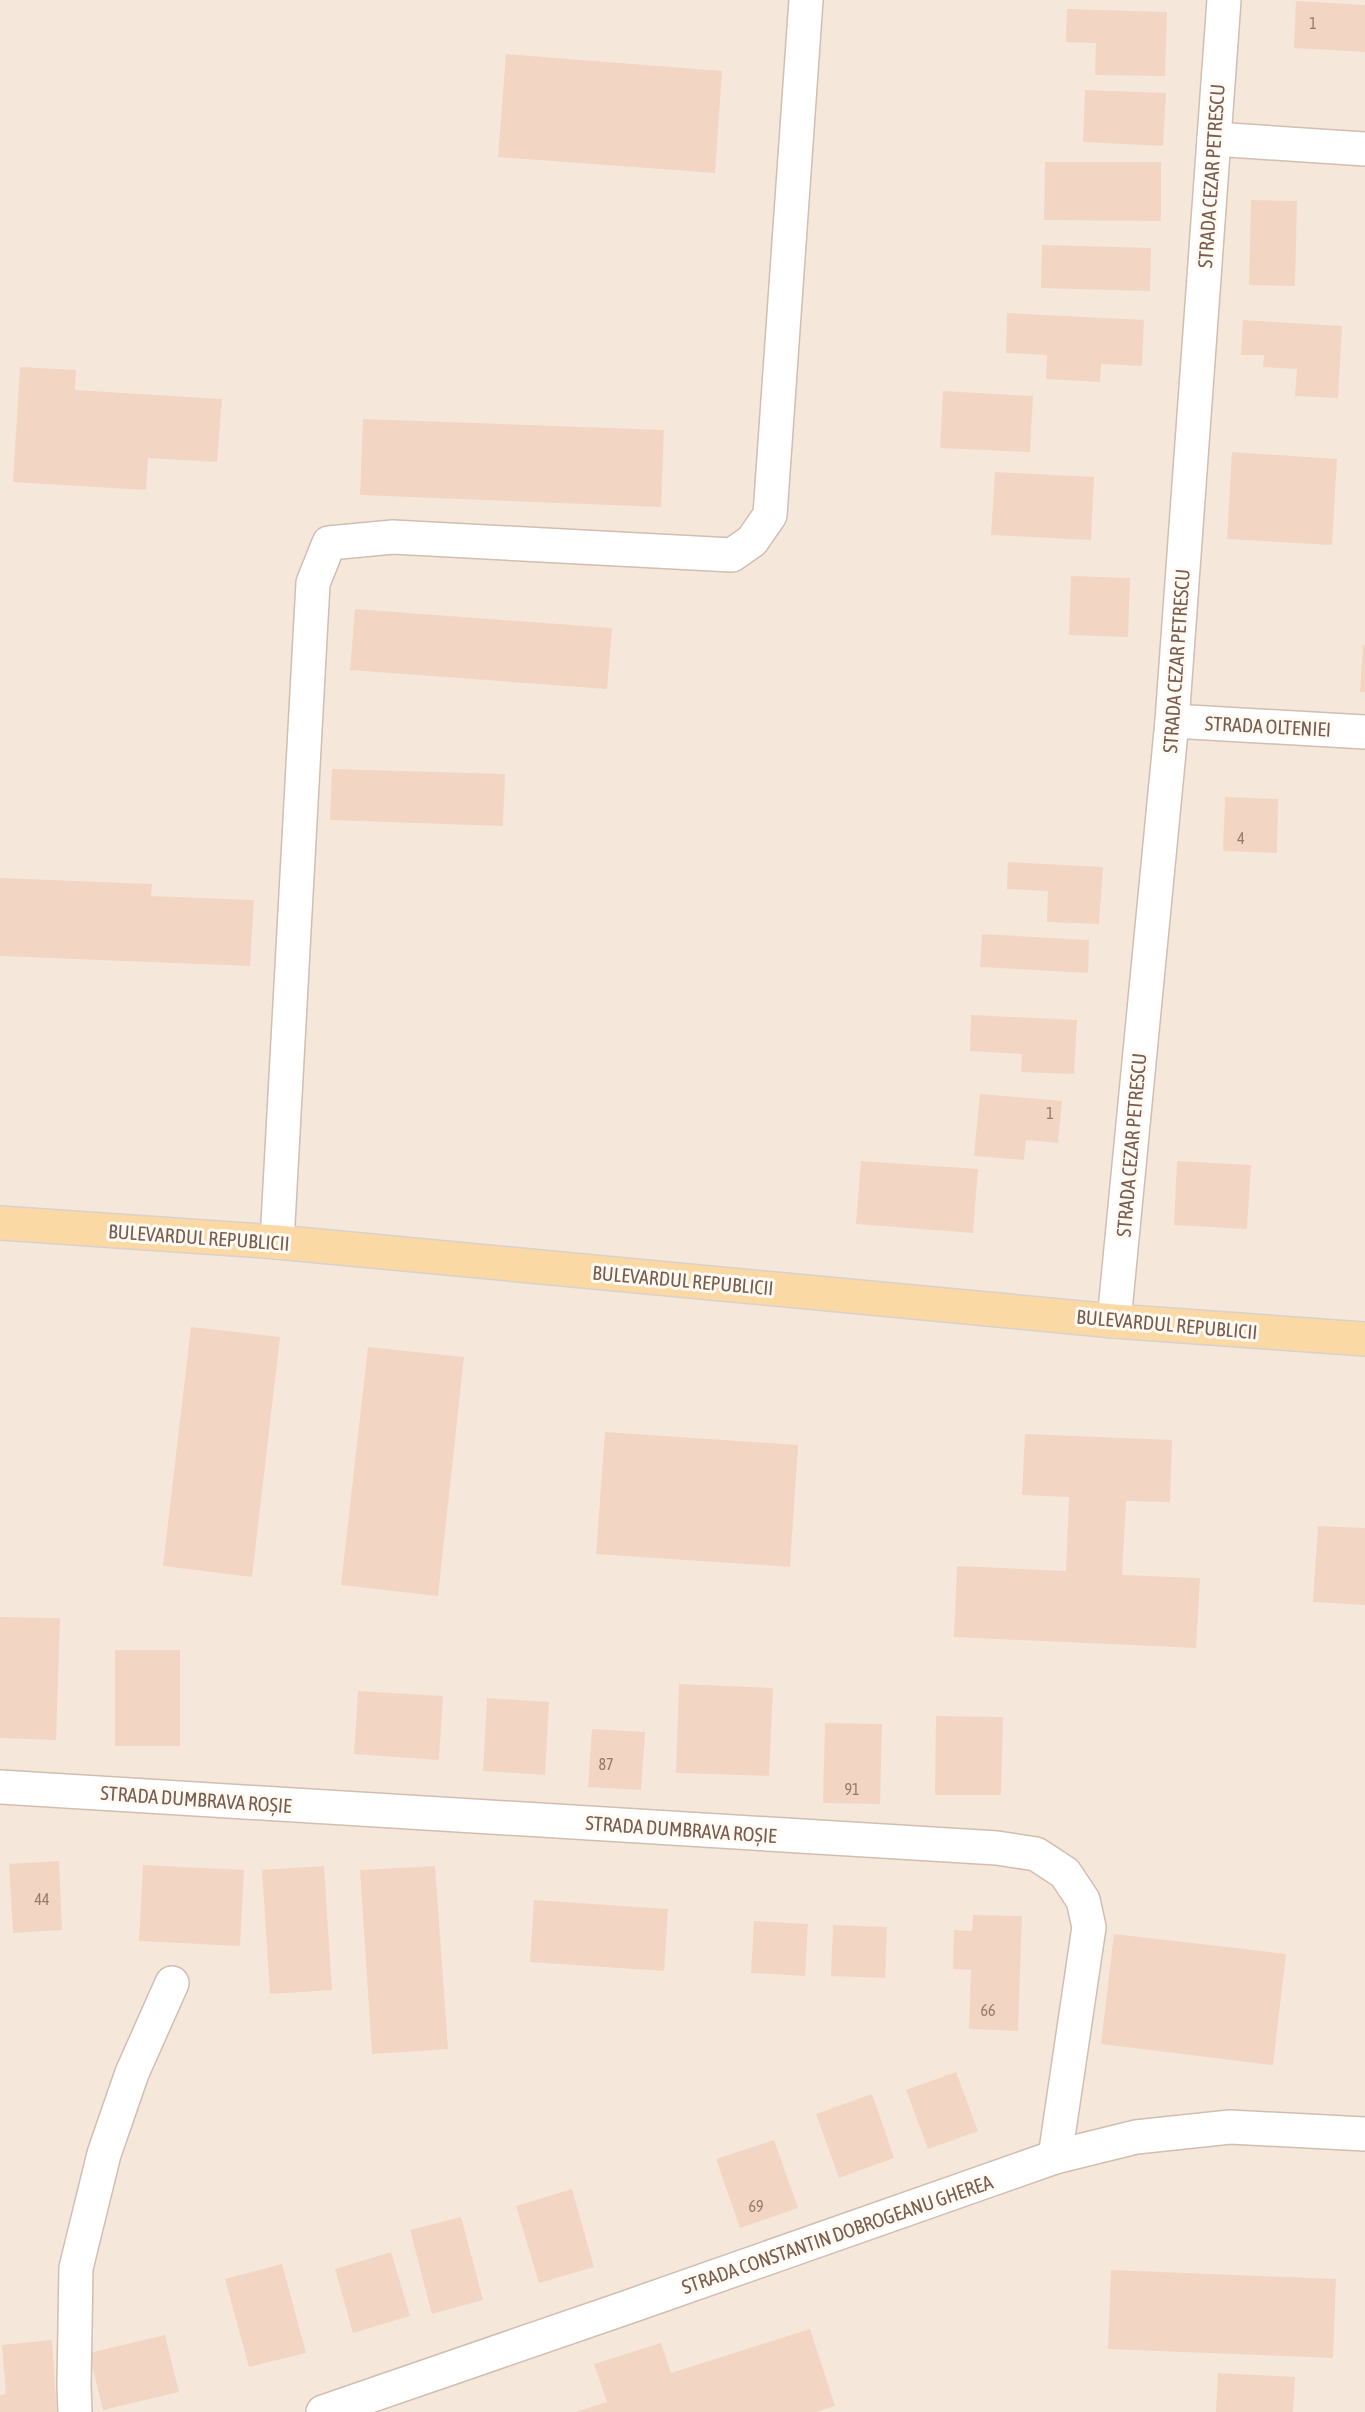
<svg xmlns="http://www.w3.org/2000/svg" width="1365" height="2412" viewBox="0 0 1365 2412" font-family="'Asap Condensed',sans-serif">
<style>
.residential{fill:#f5e8da}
.building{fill:#f3d5c3}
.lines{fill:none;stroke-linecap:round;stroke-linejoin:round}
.minor-casing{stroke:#d1beb0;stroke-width:36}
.major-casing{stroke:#dad1cd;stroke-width:36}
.minor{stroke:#fff;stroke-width:33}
.major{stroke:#fbd9a5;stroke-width:33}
.labels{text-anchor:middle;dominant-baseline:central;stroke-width:6;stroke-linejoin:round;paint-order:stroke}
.number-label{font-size:16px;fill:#987a6a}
.street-label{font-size:20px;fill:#7a5c4d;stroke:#fffaf3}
</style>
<rect width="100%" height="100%" fill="#fdf6ec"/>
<rect class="residential" x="0" y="0" width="1365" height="2412"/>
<g class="building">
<polygon points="1296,1 1365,5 1365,52 1294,48"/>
<polygon points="1067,9 1167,12 1165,76 1095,75 1096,43 1066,42"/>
<polygon points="506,54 722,71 715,173 498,157"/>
<polygon points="1085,90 1166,93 1163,146 1083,142"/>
<polygon points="1045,162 1161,162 1161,221 1044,220"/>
<polygon points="1251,200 1297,201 1295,286 1249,285"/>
<polygon points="1042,245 1151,248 1150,291 1041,288"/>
<polygon points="1007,313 1144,320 1142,366 1101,364 1100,382 1046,379 1047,355 1006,353"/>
<polygon points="1243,320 1342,326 1338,398 1295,396 1297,369 1263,367 1264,355 1241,355"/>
<polygon points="20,367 76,370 75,390 222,399 217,462 148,458 146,490 13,482"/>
<polygon points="943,391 1033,396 1030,452 940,448"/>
<polygon points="363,419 664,430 661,507 360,495"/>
<polygon points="1232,452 1337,459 1332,545 1227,539"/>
<polygon points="995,472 1094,477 1091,540 991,535"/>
<polygon points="1071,576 1130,578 1128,637 1069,635"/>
<polygon points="355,609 612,628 607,689 350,670"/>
<polygon points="1363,645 1365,645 1365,692 1360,692"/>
<polygon points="332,769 505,774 503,826 330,820"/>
<polygon points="1225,797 1278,799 1277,853 1223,851"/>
<polygon points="1008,862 1103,867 1099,924 1047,922 1048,891 1007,889"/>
<polygon points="0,878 152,884 151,896 254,900 250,966 0,956"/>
<polygon points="982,934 1089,940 1088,973 980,967"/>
<polygon points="971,1015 1077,1020 1074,1074 1021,1072 1022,1054 970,1051"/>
<polygon points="980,1094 1062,1101 1058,1143 1026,1140 1024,1160 974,1156"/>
<polygon points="861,1161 978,1169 973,1233 856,1224"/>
<polygon points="1177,1161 1251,1165 1247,1229 1174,1225"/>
<polygon points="191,1327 280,1337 252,1577 163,1566"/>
<polygon points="368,1347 464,1357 438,1596 341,1585"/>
<polygon points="605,1432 798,1445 790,1567 596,1554"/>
<polygon points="1025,1434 1172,1440 1170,1502 1126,1501 1122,1575 1200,1578 1196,1648 954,1637 957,1566 1066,1571 1069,1497 1022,1495"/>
<polygon points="1318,1526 1365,1528 1365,1605 1313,1602"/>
<polygon points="0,1617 60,1618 56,1740 0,1738"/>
<rect x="115" y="1650" width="65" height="96"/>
<polygon points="679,1684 773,1688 769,1776 676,1773"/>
<polygon points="358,1691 443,1696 439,1760 354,1754"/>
<polygon points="487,1698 549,1702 545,1775 483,1771"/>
<polygon points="936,1716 1003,1717 1001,1795 935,1795"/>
<polygon points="825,1723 882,1724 880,1804 823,1803"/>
<polygon points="592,1729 645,1732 641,1790 588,1787"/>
<polygon points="59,1861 62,1930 13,1933 9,1864"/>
<polygon points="143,1865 244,1870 240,1946 139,1941"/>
<polygon points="324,1866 332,1990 270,1994 262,1870"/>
<polygon points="435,1866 448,2049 372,2054 360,1870"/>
<polygon points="534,1900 668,1909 664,1971 530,1962"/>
<polygon points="973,1915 1022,1916 1018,2031 969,2029 971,1970 953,1969 954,1930 972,1931"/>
<polygon points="754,1921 808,1924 805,1976 751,1973"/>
<polygon points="833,1925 887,1927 885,1978 831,1976"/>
<polygon points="1114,1934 1286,1954 1273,2065 1101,2044"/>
<polygon points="956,2072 978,2131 928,2149 906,2090"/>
<polygon points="872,2094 894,2158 839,2178 816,2114"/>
<polygon points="774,2140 798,2208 740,2228 716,2159"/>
<polygon points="572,2189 594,2267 539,2283 516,2206"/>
<polygon points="461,2217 483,2300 432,2314 410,2230"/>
<polygon points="391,2252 410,2316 353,2333 335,2269"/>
<polygon points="282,2264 306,2353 249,2367 225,2279"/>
<polygon points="1111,2270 1336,2279 1333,2358 1108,2349"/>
<polygon points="810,2329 835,2406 816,2412 575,2412 607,2402 594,2364 661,2343 671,2373"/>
<polygon points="165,2335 179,2392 103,2410 89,2353"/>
<polygon points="52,2340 57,2412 0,2412 0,2395 6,2394 2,2345"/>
<polygon points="1218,2373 1295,2377 1293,2412 1216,2412"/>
</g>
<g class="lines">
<g class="minor-casing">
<g id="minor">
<polyline points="1214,139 1365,149"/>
<polyline points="1172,721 1365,732"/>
<polyline points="277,1242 313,583 329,543 393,537 732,555 752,541 770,515 806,0"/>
<polyline points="1114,1321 1172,721 1224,0"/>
<polyline points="0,1787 997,1848 1036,1854 1065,1873 1083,1900 1089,1927 1055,2157"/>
<polyline points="75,2412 74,2386 76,2268 104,2154 132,2073 172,1983"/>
<polyline points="323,2412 628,2307 1055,2157 1136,2137 1230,2127 1365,2134"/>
</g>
</g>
<g class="major-casing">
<polyline id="major" points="0,1223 277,1242 1114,1321 1365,1339"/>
</g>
<use href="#minor" class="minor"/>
<use href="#major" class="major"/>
</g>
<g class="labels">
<g class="number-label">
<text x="1313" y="23">1</text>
<text x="1241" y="838">4</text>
<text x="1050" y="1113">1</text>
<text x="606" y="1764">87</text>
<text x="852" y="1789">91</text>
<text x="42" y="1899">44</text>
<text x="988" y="2010">66</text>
<text x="756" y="2206">69</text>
</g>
<g class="street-label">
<text transform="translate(1211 176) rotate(-86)">STRADA CEZAR PETRESCU</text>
<text transform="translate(1176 661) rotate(-86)">STRADA CEZAR PETRESCU</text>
<text transform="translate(1268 726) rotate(3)">STRADA OLTENIEI</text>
<text transform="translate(1131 1145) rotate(-85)">STRADA CEZAR PETRESCU</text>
<text transform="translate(199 1237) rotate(4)">BULEVARDUL REPUBLICII</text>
<text transform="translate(683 1280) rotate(5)">BULEVARDUL REPUBLICII</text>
<text transform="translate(1167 1324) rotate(5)">BULEVARDUL REPUBLICII</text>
<text transform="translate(196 1799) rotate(4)">STRADA DUMBRAVA ROȘIE</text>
<text transform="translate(681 1829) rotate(4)">STRADA DUMBRAVA ROȘIE</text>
<text transform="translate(837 2234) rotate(-19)">STRADA CONSTANTIN DOBROGEANU GHEREA</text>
</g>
</g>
</svg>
